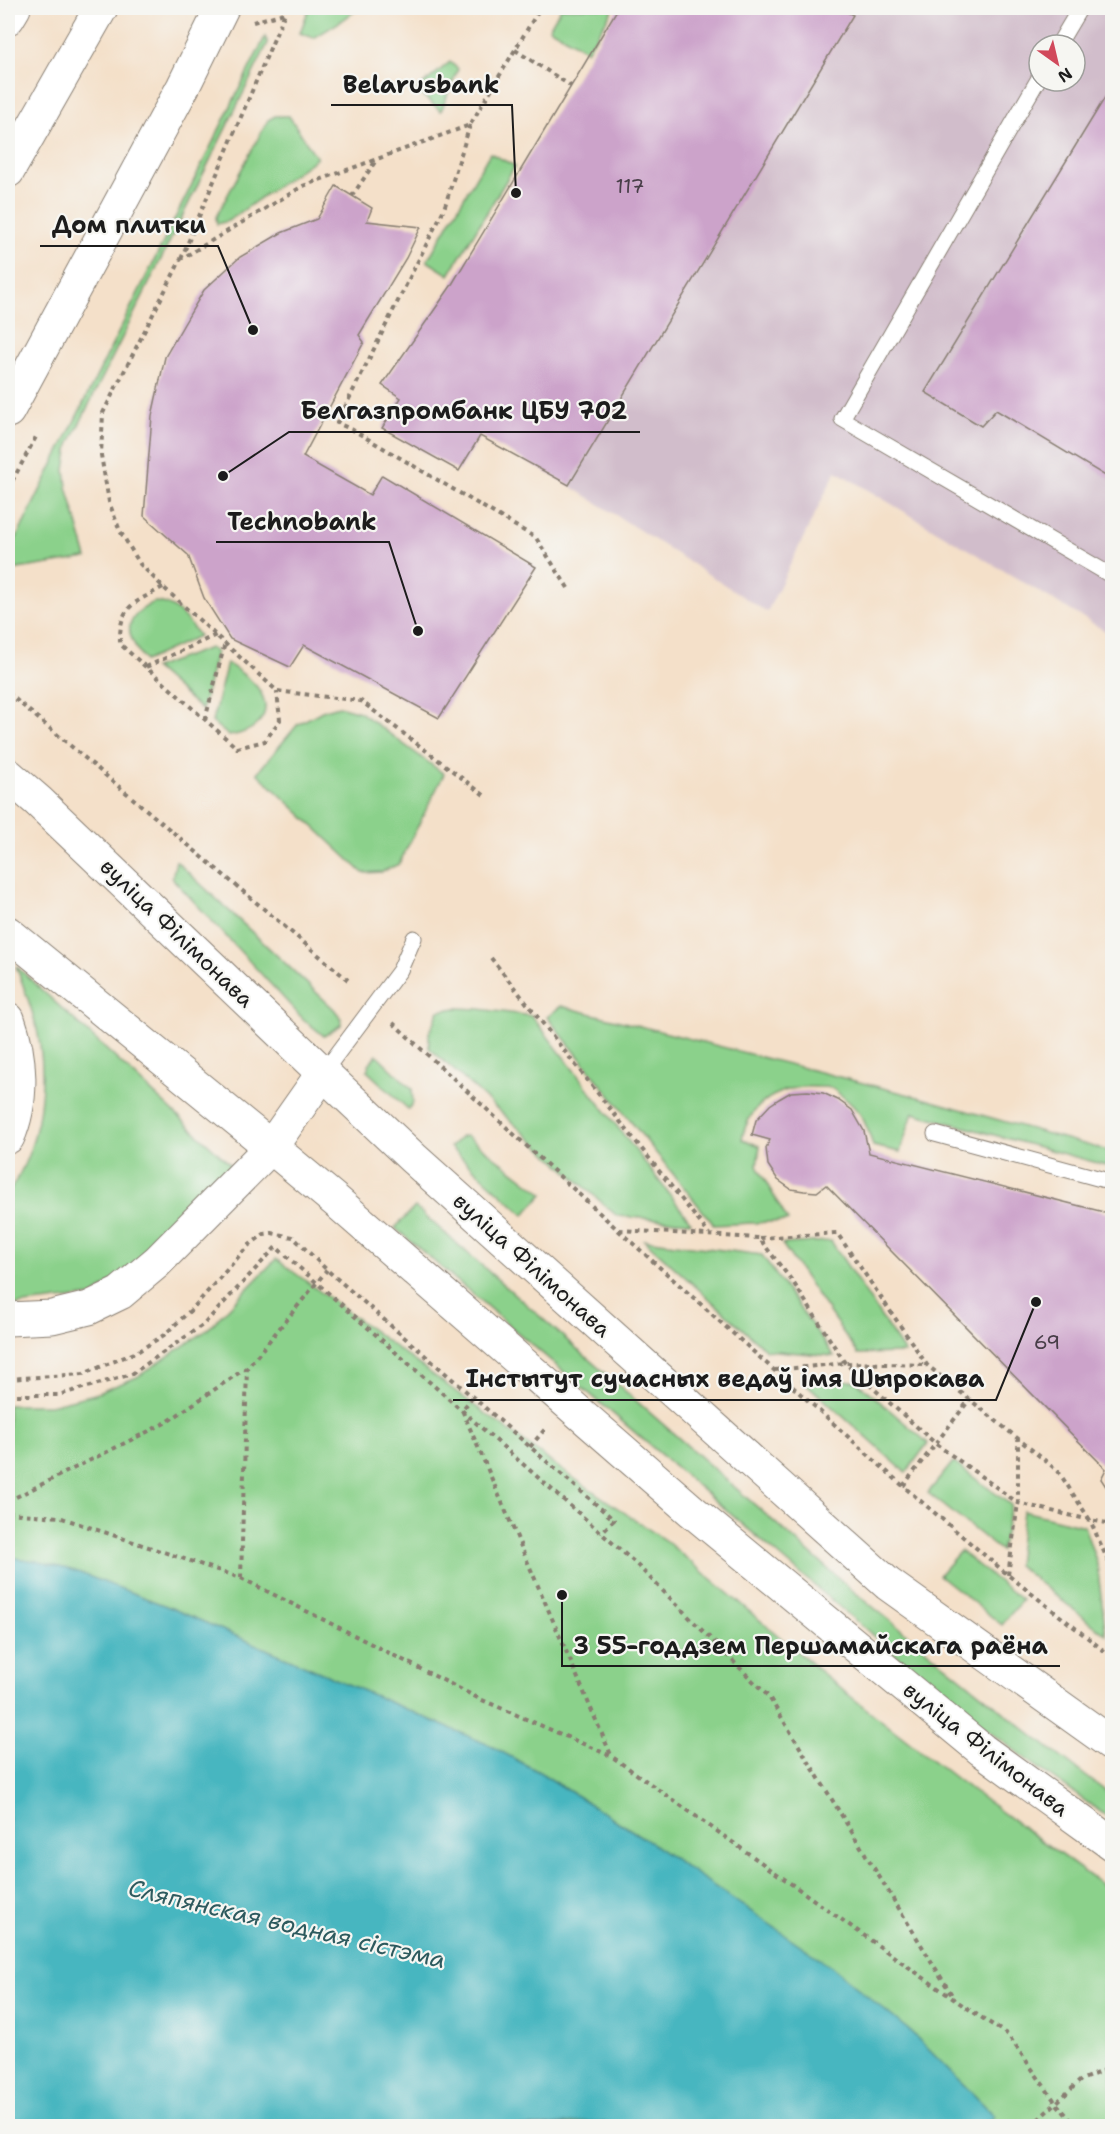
<svg xmlns="http://www.w3.org/2000/svg" width="1120" height="2134" viewBox="0 0 1120 2134" font-family="'Shantell Sans',sans-serif">
<style>
.industrial{fill:#d1bdcb;fill-rule:evenodd}
.green{fill:#8bd18b;stroke:#547654;stroke-width:1.5}
.water{fill:#47b6c0;stroke:#32696e;stroke-width:1.5}
.building{fill:#cca3ca}
.lines{fill:none;stroke-linecap:round;stroke-linejoin:round}
.service-casing{stroke:#887e72;stroke-width:17}
.tertiary-casing{stroke:#887e72;stroke-width:35}
.primary-casing{stroke:#887e72;stroke-width:35}
.path{stroke:#887e72;stroke-width:4;stroke-dasharray:4.5 4.5;stroke-linecap:butt}
.service{stroke:#fff;stroke-width:15}
.tertiary{stroke:#fff;stroke-width:33}
.primary{stroke:#fff;stroke-width:33}
.labels{text-anchor:middle;dominant-baseline:central;stroke-width:4.5;stroke-linejoin:round;paint-order:stroke}
.number-label{font-size:20px;fill:#483e48}
.street-label{font-size:22px;fill:#1c1c1c;stroke:#f6f6f2}
.water-label{font-size:24px;font-style:italic;fill:#2d5a5e;stroke:#f6f6f2}
.leader{fill:none;stroke:#1c1c1c;stroke-width:2}
.callout-dot{fill:#1c1c1c;stroke:#f6f6f2;stroke-width:2}
.callout-label{font-size:24px;text-anchor:middle;font-weight:bold;fill:#1c1c1c;stroke:#f6f6f2;stroke-width:4.5;stroke-linejoin:round;paint-order:stroke}
</style>
<rect width="100%" height="100%" fill="#f6f6f2"/>
<filter id="ink" filterUnits="userSpaceOnUse"><feTurbulence type="fractalNoise" baseFrequency=".0167" numOctaves="2"/><feDisplacementMap in="SourceGraphic" scale="12" xChannelSelector="R" yChannelSelector="G"/><feConvolveMatrix kernelMatrix="1 2 1 2 8 2 1 2 1" color-interpolation-filters="sRGB"/></filter>
<filter id="wash" filterUnits="userSpaceOnUse"><feTurbulence type="fractalNoise" baseFrequency=".008" numOctaves="4" result="noise"/><feDisplacementMap in="SourceGraphic" scale="24" xChannelSelector="R" yChannelSelector="G"/><feGaussianBlur stdDeviation="1.35" result="paint"/><feColorMatrix in="noise" values="0 0 0 0 0 0 0 0 0 0 0 0 0 0 0 0 0 1.4 0 .05"/><feComposite in="paint" operator="in"/></filter>
<g filter="url(#wash)">
<rect width="100%" height="100%" fill="#f4e0c9"/>
<path class="industrial" d="M839,8H1112V635L836,471L767,612L569,485L853,16ZM1039,45H1075V81H1039Z"/>
<g class="green">
<polygon points="309,8 359,8 343,20 314,38 300,33"/>
<polygon points="561,8 614,8 587,51 549,28"/>
<polygon points="265,37 268,43 69,445 65,470 67,487 87,558 11,570 12,547"/>
<polygon points="450,62 458,69 441,111 416,90"/>
<polygon points="275,116 289,116 317,158 228,221 217,224 216,217 268,120"/>
<polygon points="490,153 515,166 449,275 427,261"/>
<path d="M154,602C176,602 187,620 199,636L145,661C125,634 121,619 154,602Z"/>
<polygon points="210,648 216,652 202,710 154,668"/>
<path d="M227,663C237,670 250,678 257,687C277,714 256,732 229,736L212,722Z"/>
<polygon points="339,706 360,712 444,774 399,864 382,872 363,873 257,773 298,724 322,711"/>
<polygon points="176,861 334,1009 341,1018 341,1025 324,1036 302,1018 172,878"/>
<path d="M16,966L231,1165L152,1251L93,1296L8,1306V1193C42,1145 51,1071 33,1015C28,998 22,982 16,966Z"/>
<path d="M561,1006L918,1097L1112,1152V1167L913,1113L900,1152L873,1146C866,1122 862,1112 842,1096C839,1094 834,1089 831,1088C827,1087 821,1087 817,1087C781,1084 749,1103 742,1139L760,1146L757,1166L788,1221L714,1225L547,1017Z"/>
<polygon points="456,1008 479,1009 532,1016 691,1222 617,1216 429,1048 429,1033 439,1011"/>
<polygon points="377,1055 412,1089 413,1103 408,1109 367,1071 369,1064"/>
<polygon points="467,1136 543,1194 524,1215 450,1147 461,1137"/>
<polygon points="415,1207 852,1590 1036,1738 1112,1796 1112,1820 1026,1759 944,1696 395,1228"/>
<polygon points="644,1240 762,1255 834,1356 766,1350"/>
<polygon points="831,1241 905,1353 858,1354 782,1244"/>
<polygon points="276,1259 562,1470 666,1541 845,1692 900,1735 959,1781 1112,1892 1112,2126 8,2126 8,1405 50,1405 95,1394 137,1377 207,1330"/>
<polygon points="801,1379 856,1381 928,1443 906,1473"/>
<polygon points="953,1462 1011,1505 1001,1551 928,1493"/>
<polygon points="1023,1511 1084,1526 1097,1564 1106,1635 1017,1565"/>
<polygon points="960,1551 1022,1600 1002,1625 939,1575"/>
</g>
<polygon class="water" points="8,1557 37,1561 75,1571 169,1607 489,1745 541,1773 642,1837 831,1966 911,2032 995,2116 983,2126 644,2126 588,2122 545,2126 8,2126"/>
<g id="blocks">
<g class="building">
<polygon points="618,8 839,8 853,15 569,485 480,436 459,471 382,428 401,398 382,385 451,286"/>
<polygon points="1112,86 1112,480 996,410 981,426 925,392"/>
<polygon points="336,186 372,208 367,221 421,227 406,258 359,335 364,342 303,457 370,495 382,475 536,567 439,718 304,645 290,667 230,639 204,598 188,555 144,516 152,416 165,357 184,324 204,290 240,257 281,233 317,219"/>
<polygon points="808,1091 823,1093 838,1100 852,1110 864,1131 869,1153 1112,1214 1112,1490 1109,1491 1101,1479 1106,1469 826,1185 817,1192 804,1191 791,1189 778,1180 768,1165 766,1148 770,1140 752,1135 756,1120 770,1105 779,1099 791,1092"/>
</g>
</g>
</g>
<g filter="url(#ink)">
<use href="#blocks" fill-opacity="0" stroke="#887e72" stroke-width="1.5"/>
<g class="lines">
<g class="service-casing">
<g id="service">
<polyline points="1058,45 1080,8"/>
<polyline points="1039,78 842,419 1112,576"/>
<polyline points="323,1073 400,970 414,938"/>
<polyline points="935,1134 1112,1182"/>
</g>
</g>
<g class="tertiary-casing">
<g id="tertiary">
<polyline points="323,1073 413,1158 888,1584 1112,1744"/>
<polyline points="271,1147 336,1201 692,1511 982,1750 1112,1844"/>
</g>
</g>
<g class="primary-casing">
<g id="primary">
<polyline points="8,18 14,8"/>
<polyline points="8,171 101,8"/>
<polyline points="8,411 183,87 222,8"/>
<polyline points="8,775 38,801 323,1073 271,1147 157,1262 120,1293 89,1308 52,1317 8,1319"/>
<polyline points="8,933 271,1147"/>
<path d="M8,1019C21,1055 24,1101 8,1137"/>
</g>
</g>
<g class="path">
<polyline points="253,22 284,13"/>
<polyline points="515,50 571,86"/>
<polyline points="470,125 444,209 337,423 351,429 536,538 570,591"/>
<polyline points="352,196 377,159"/>
<polyline points="181,259 287,8"/>
<polyline points="8,489 37,435"/>
<path d="M163,587C133,604 119,605 120,644L237,748L265,741L280,720L277,691"/>
<polyline points="146,667 216,635"/>
<polyline points="8,693 348,980"/>
<polyline points="205,720 225,643"/>
<polyline points="484,795 361,701 277,691 163,587 140,564 120,531 109,502 101,455 103,413 181,259 303,186 470,125 540,8"/>
<polyline points="491,958 709,1234"/>
<polyline points="393,1023 618,1230 903,1486 1008,1575 1112,1657"/>
<polyline points="619,1230 759,1238 793,1282 845,1363 936,1444 1018,1503 1090,1520 1112,1570"/>
<polyline points="760,1238 837,1233 927,1365 1058,1471 1090,1520 1112,1524"/>
<polyline points="775,1370 845,1363 926,1365"/>
<polyline points="8,1379 83,1374 137,1352 164,1335 193,1308 248,1246 264,1234 272,1233 293,1237 327,1270 614,1520 601,1533"/>
<polyline points="8,1395 59,1395 132,1374 204,1324 276,1247 633,1561 769,1697 955,2000"/>
<polyline points="473,1397 462,1410 611,1755"/>
<polyline points="530,1447 545,1429"/>
<polyline points="903,1486 970,1399"/>
<polyline points="8,1501 167,1422 246,1368"/>
<polyline points="8,1513 59,1517 241,1578 480,1699 611,1756 955,2000 1008,2035 1056,2103 1076,2126"/>
<polyline points="1008,1575 1018,1503 1018,1439"/>
<polyline points="241,1578 247,1368 327,1270"/>
<polyline points="1031,2126 1081,2080 1112,2067"/>
</g>
<use href="#service" class="service"/>
<use href="#tertiary" class="tertiary"/>
<use href="#primary" class="primary"/>
</g>
</g>
<g class="labels">
<g class="number-label">
<text x="630" y="186">117</text>
<text x="1047" y="1342">69</text>
</g>
<g class="street-label">
<text transform="translate(177 933) rotate(44)">вуліца Філімонава</text>
<text transform="translate(532 1265) rotate(42)">вуліца Філімонава</text>
<text transform="translate(986 1749) rotate(38)">вуліца Філімонава</text>
</g>
<g class="water-label">
<text transform="translate(287 1924) rotate(13)">Сляпянская водная сістэма</text>
</g>
</g>
<path class="leader" d="M516 193L512 105H331M253 330L218 246H40M223 476L289 432H640M418 631L389 542H216M1036 1302L996 1400H453M562 1595L562 1666H1060"/>
<g class="callout-dot">
<circle cx="516" cy="193" r="6"/>
<circle cx="253" cy="330" r="6"/>
<circle cx="223" cy="476" r="6"/>
<circle cx="418" cy="631" r="6"/>
<circle cx="1036" cy="1302" r="6"/>
<circle cx="562" cy="1595" r="6"/>
</g>
<g class="callout-label">
<text x="421" y="93">Belarusbank</text>
<text x="129" y="233">Дом плитки</text>
<text x="464" y="419">Белгазпромбанк ЦБУ 702</text>
<text x="302" y="530">Technobank</text>
<text x="725" y="1387">Інстытут сучасных ведаў імя Шырокава</text>
<text x="811" y="1654">З 55-годдзем Першамайскага раёна</text>
</g>
<rect width="1120" height="2134" fill="none" stroke="#f6f6f2" stroke-width="30"/>
<g transform="translate(1057 63) rotate(146)"><circle r="28" fill="#f6f6f2" stroke="#9f9f9c" stroke-width="1.5"/>
<path d="M0-4.5L10 22L0 15L-10 22Z" fill="#d1495b"/>
<text y="-9" font-size="16" font-weight="bold" text-anchor="middle" fill="#1c1c1c">N</text>
</g>
</svg>
